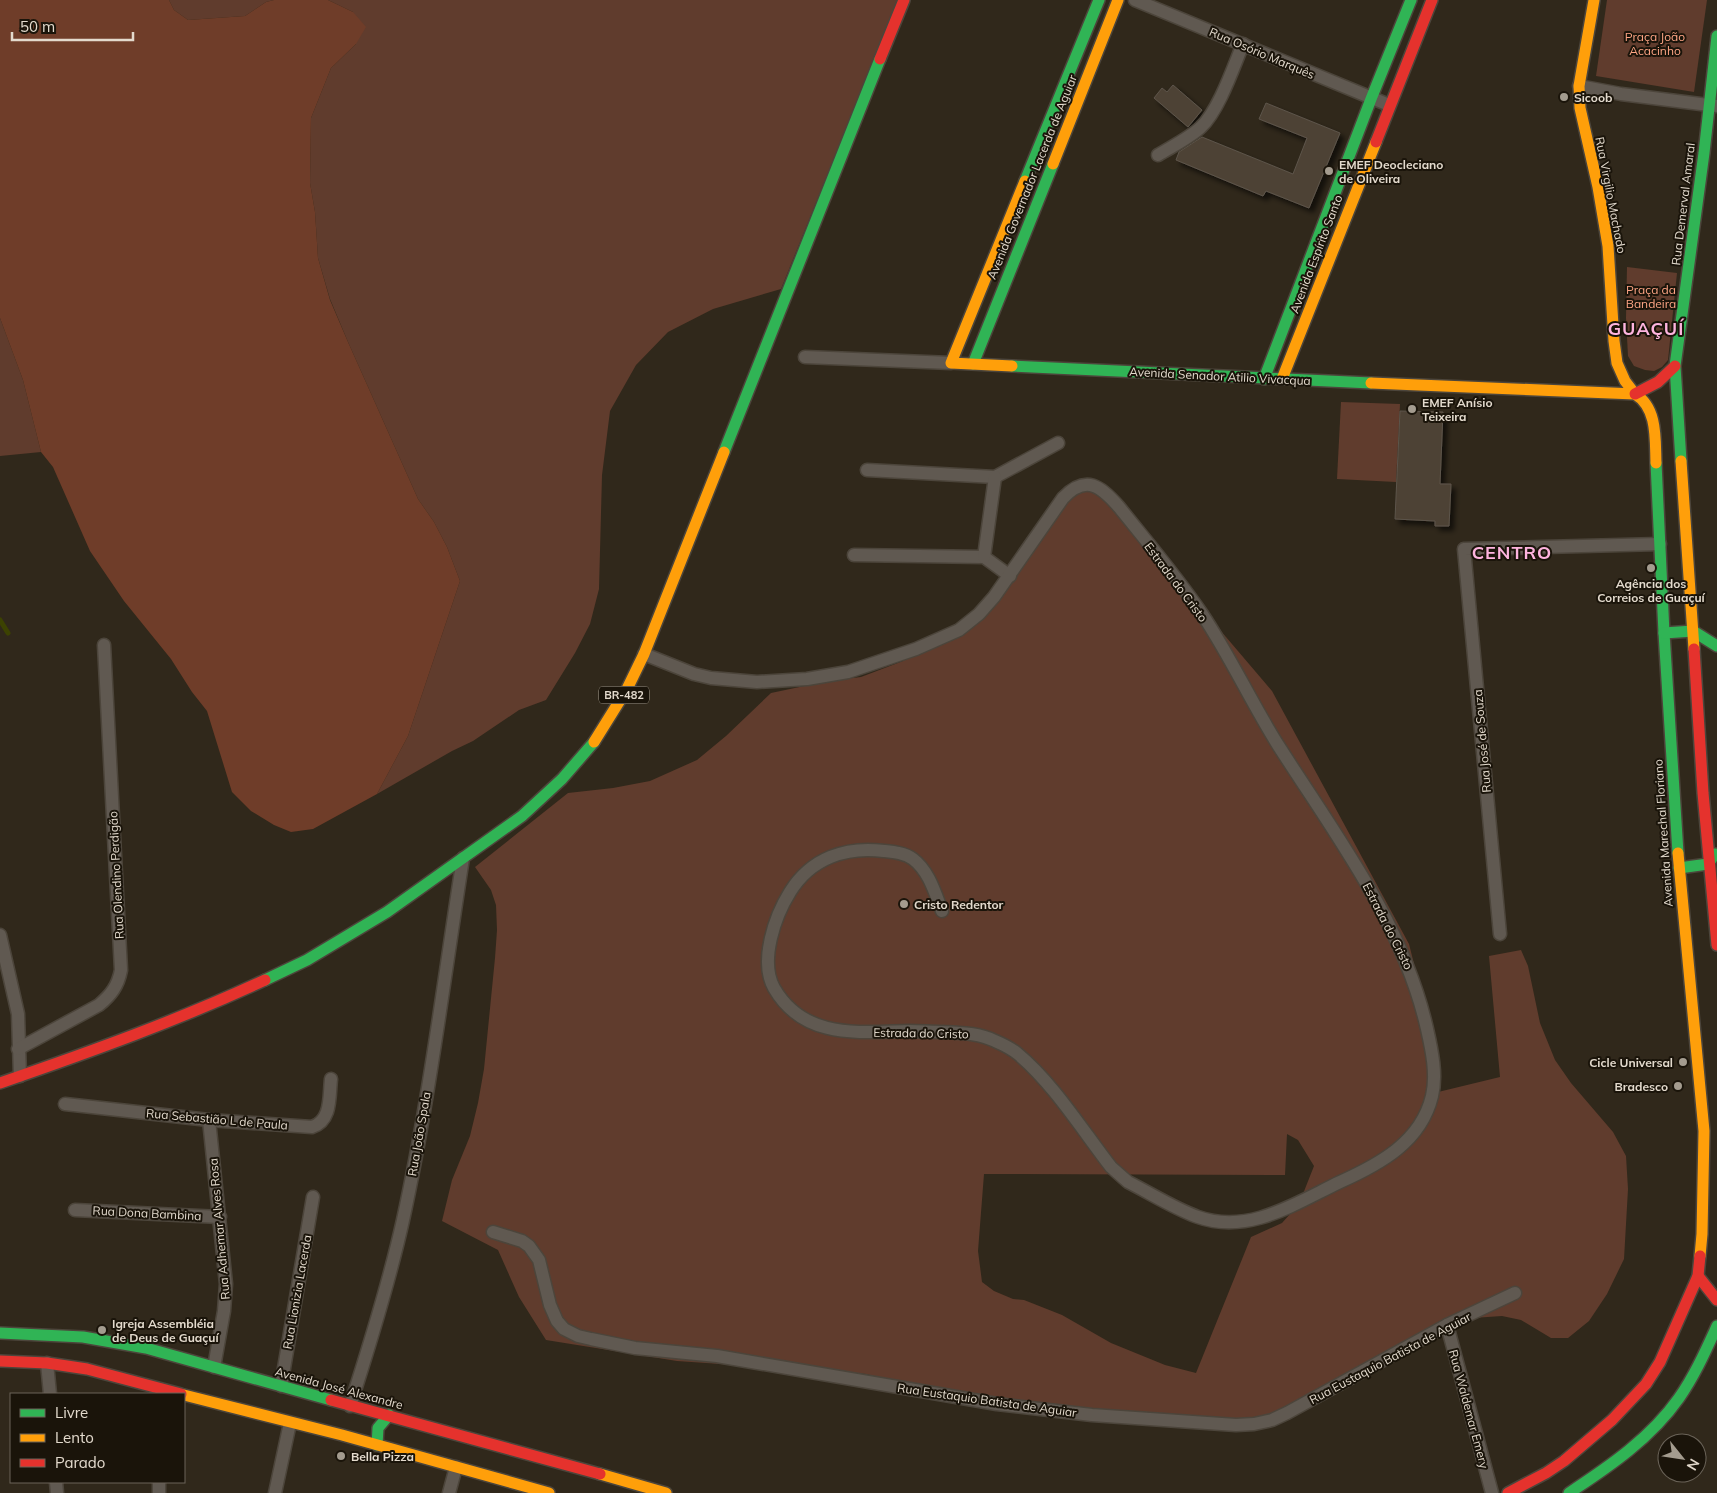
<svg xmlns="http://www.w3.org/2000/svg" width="1717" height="1493" viewBox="0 0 1717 1493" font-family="Mulish,sans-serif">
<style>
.green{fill:#603c2d;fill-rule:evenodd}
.forest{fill:#6f3d29}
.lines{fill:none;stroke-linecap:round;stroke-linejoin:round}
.stream{stroke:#3c4202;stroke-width:5}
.building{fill:#4e4234;stroke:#5d554b;filter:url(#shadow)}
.street-casing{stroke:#4c453b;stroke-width:15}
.fast-casing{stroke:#4c453b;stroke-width:14}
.slow-casing{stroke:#4c453b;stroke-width:14}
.jam-casing{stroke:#4c453b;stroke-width:14}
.street{stroke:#605951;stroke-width:12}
.fast{stroke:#30b455;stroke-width:11}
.slow{stroke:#ff9f0a;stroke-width:11}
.jam{stroke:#e5322d;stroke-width:11}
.poi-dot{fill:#a49c8f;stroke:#1a140a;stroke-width:2}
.labels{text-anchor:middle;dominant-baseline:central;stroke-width:4;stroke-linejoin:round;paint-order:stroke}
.shield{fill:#1a140a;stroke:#a79f92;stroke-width:1}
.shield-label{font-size:11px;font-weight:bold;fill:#e3dacd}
.park-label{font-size:12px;fill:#fea585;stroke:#1a140a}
.street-label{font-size:12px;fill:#e3dacd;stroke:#1a140a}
.poi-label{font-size:12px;font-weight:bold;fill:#e3dacd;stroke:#1a140a;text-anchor:start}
.district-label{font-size:18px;font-weight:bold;letter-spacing:1px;fill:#feb4df;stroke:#1a140a}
</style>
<defs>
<filter id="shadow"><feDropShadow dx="4.5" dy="4.5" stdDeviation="2.5" flood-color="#0009"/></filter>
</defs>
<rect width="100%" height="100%" fill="#30281b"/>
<g class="green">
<polygon points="169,0 274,0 266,2 245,16 188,20 174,10"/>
<polygon points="328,0 898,0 781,289 713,309 668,332 636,365 610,411 602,475 599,589 590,624 575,653 546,700 519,710 473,741 452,751 377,794 408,736 460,581 447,547 434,522 418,499 348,342 330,299 318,258 315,212 310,183 311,118 331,68 356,44 353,12"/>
<polygon points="1607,0 1707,0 1694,92 1596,76"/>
<polygon points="1627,267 1677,273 1668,360 1662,367 1654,371 1645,370 1634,366 1628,356 1626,318"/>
<polygon points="0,318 23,380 41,452 0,456"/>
<polygon points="1341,402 1400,404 1396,482 1337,479"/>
<path d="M1094,482L1272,691L1409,944L1434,1044V1093L1500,1077L1489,956L1521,950L1528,966L1540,1023L1555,1060L1571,1083L1613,1132L1626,1156L1628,1189L1624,1259L1607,1294L1589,1321L1568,1338H1551L1521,1320L1502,1316L1473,1318L1263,1422L983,1406L866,1374L677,1361L546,1340L519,1297L498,1250L442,1221L452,1180L470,1136L478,1103L484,1069L495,958L497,930L496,905L491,890L475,867L568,793L613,788L650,781L697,760L726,736L771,693L828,681L861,677L903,661L958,623L1002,585L1072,495ZM1287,1134L1298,1140L1314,1166L1299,1204L1282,1223L1251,1237L1196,1373L1165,1365L1111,1343L1062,1315L1024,1300L1013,1299L994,1291L982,1282L978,1251L984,1174L1285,1175Z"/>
</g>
<polygon class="forest" points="0,0 169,0 174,10 188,20 245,16 266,2 274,0 328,0 353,12 366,27 356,44 331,68 311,118 310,183 315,212 318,258 330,300 348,342 418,499 434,522 447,547 460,581 408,736 377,794 313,829 291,832 274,825 251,811 232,792 207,711 192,692 171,659 124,601 90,551 53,467 41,452 23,380 0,318"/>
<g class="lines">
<polyline class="stream" points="0,620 8,633"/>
</g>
<g class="building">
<polygon points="1173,85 1202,110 1188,127 1154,98 1162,88 1167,92"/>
<polygon points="1266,103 1340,133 1309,208 1266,191 1263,196 1176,160 1179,152 1202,137 1293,174 1307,138 1259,119"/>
<polygon points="1400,411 1443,412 1440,484 1451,484 1449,526 1435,526 1435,521 1395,519"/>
</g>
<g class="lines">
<g class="street-casing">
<g id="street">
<polyline points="1135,0 1389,105"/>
<polyline points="1579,86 1621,94 1717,106"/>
<path d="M1158,155C1171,147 1191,137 1201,127C1219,110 1233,68 1243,44"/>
<polyline points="805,357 951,363"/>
<polyline points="867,470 995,477 1058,443"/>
<polyline points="854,555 984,557 1010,576"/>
<polyline points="984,557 995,477"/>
<path d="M644,654L694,674L711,678L757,682L807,679L848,672L916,649L959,630L979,614L994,597L1063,498C1086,474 1101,486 1119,507C1147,542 1177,577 1202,614C1230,656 1251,702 1278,745C1336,836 1403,923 1427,1029C1432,1051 1437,1075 1432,1096C1421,1142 1380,1164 1340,1182C1296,1203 1249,1235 1198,1217C1175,1209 1150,1193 1128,1182L1111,1167C1083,1131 1053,1083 1018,1054C1012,1049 1002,1044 995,1041C979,1033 961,1033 943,1032C932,1032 921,1031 909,1031C859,1032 804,1040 774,988C759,961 775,916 790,892C811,858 846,846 884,851C894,852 905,853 913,859C929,871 935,893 942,911"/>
<polyline points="1500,934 1464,549 1660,544"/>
<polyline points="0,935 18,1014 20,1076"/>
<path d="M18,1049L99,1005C111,995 118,986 121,970L104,645"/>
<path d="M65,1104L209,1120L312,1127C332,1121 329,1096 331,1079"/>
<polyline points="209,1120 226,1284 224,1311 214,1367"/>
<polyline points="75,1210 220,1217"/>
<polyline points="493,1232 522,1241 529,1246 539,1260 550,1305 557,1321 564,1329 578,1336 591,1339 635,1348 717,1356 997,1404 1092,1415 1236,1425 1254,1424 1272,1420 1287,1413 1447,1325 1515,1293"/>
<polyline points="1447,1325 1492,1493"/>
<polyline points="47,1363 50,1394"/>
<polyline points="281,1386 313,1197"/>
<path d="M350,1406C370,1344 389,1283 403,1220C429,1101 444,979 463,858"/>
<polyline points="56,1482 57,1493"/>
<polyline points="159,1482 159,1493"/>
<polyline points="275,1493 290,1423"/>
<polyline points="449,1493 456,1467"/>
</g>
</g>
<g class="fast-casing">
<g id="fast">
<polyline points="1025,181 1099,0"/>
<polyline points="973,364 1053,164"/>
<polyline points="1012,366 1371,383"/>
<polyline points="1264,379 1371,99 1411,0"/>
<polyline points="724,452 880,59"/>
<polyline points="1681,461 1675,366 1704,153 1717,36"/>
<polyline points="1656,463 1664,633 1678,853"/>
<polyline points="1664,633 1693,631 1717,646"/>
<polyline points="1679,868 1708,864 1715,854"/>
<polyline points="265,980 307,960 387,912 522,816 562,779 594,742"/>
<polyline points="0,1333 83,1337 146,1348 331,1400"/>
<polyline points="377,1445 378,1428 389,1415"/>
<path d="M1569,1493C1610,1466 1651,1438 1679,1398C1695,1375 1706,1350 1717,1326"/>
</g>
</g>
<g class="slow-casing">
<g id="slow">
<polyline points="1594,0 1579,86 1580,108 1598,187 1608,246 1614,341 1617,363 1625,381 1635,394"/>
<polyline points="1053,164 1118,0"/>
<polyline points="1012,366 951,363 1025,181"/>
<polyline points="1282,379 1376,142"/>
<path d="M1371,383L1635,394C1658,408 1655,440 1656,463"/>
<polyline points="1681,461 1694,649"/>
<polyline points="594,742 627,689 644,654 724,452"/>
<polyline points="1678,853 1704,1131 1702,1234 1700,1256"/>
<polyline points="184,1395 342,1435 549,1493"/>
<polyline points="600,1474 666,1493"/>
</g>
</g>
<g class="jam-casing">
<g id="jam">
<polyline points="880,59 904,0"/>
<polyline points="1376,142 1432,0"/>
<polyline points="1635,394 1658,382 1675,366"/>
<polyline points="1694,649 1703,793 1717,945"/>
<path d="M0,1083C90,1052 179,1020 265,980"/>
<polyline points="1698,1276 1717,1300"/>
<polyline points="0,1361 47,1363 87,1369 181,1394"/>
<polyline points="331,1400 600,1474"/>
<polyline points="1508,1493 1546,1473 1564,1461 1612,1420 1646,1384 1660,1362 1698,1276 1700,1256"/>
</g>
</g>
<use href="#street" class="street"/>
<use href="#fast" class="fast"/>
<use href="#slow" class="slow"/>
<use href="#jam" class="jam"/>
</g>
<g class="poi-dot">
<circle cx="1564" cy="97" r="5"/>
<circle cx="1329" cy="171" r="5"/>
<circle cx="1412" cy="409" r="5"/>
<circle cx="1651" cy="568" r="5"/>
<circle cx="904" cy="904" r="5"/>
<circle cx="1683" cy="1062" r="5"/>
<circle cx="1678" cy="1086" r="5"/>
<circle cx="102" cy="1330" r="5"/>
<circle cx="341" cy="1456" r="5"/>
</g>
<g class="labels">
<rect class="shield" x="599" y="686.5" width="50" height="17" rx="4"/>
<g class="shield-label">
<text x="624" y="695">BR-482</text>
</g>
<g class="park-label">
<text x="1655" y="36">Praça João<tspan x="1655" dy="14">Acacinho</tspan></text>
<text x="1651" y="289">Praça da<tspan x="1651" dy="14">Bandeira</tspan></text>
</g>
<g class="street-label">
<text transform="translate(1262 53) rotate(23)">Rua Osório Marquês</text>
<text transform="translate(1032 177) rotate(-68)">Avenida Governador Lacerda de Aguiar</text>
<text transform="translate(1611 195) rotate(79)">Rua Virgilio Machado</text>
<text transform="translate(1683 204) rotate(-83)">Rua Demerval Amaral</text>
<text transform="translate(1316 254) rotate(-69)">Avenida Espírito Santo</text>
<text transform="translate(1220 376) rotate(3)">Avenida Senador Atilio Vivacqua</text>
<text transform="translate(1176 582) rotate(53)">Estrada do Cristo</text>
<text transform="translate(1482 741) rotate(-95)">Rua José de Souza</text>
<text transform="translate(1663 833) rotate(-94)">Avenida Marechal Floriano</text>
<text transform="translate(116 875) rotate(-93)">Rua Olendino Perdigão</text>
<text transform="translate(1388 926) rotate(63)">Estrada do Cristo</text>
<text transform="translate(921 1033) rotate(1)">Estrada do Cristo</text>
<text transform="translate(217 1119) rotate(5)">Rua Sebastião L de Paula</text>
<text transform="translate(419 1134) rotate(-80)">Rua João Spala</text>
<text transform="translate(147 1213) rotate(3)">Rua Dona Bambina</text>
<text transform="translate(219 1229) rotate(-95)">Rua Adhemar Alves Rosa</text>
<text transform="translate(297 1292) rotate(-80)">Rua Lionizia Lacerda</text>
<text transform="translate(1390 1358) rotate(-28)">Rua Eustaquio Batista de Aguiar</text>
<text transform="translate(339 1388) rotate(15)">Avenida José Alexandre</text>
<text transform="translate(987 1400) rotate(8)">Rua Eustaquio Batista de Aguiar</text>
<text transform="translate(1469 1409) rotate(75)">Rua Waldemar Emery</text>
</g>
<g class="poi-label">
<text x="1574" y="97">Sicoob</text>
<text x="1339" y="164">EMEF Deocleciano<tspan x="1339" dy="14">de Oliveira</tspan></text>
<text x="1422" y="402">EMEF Anísio<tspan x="1422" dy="14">Teixeira</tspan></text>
<text x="1651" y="583" text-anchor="middle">Agência dos<tspan x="1651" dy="14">Correios de Guaçuí</tspan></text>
<text x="914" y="904">Cristo Redentor</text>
<text x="1673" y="1062" text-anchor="end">Cicle Universal</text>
<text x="1668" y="1086" text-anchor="end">Bradesco</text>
<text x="112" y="1323">Igreja Assembléia<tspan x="112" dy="14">de Deus de Guaçuí</tspan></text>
<text x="351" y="1456">Bella Pizza</text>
</g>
<g class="district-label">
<text x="1646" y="328">GUAÇUÍ</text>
<text x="1512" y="552">CENTRO</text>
</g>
</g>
<rect x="10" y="1393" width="175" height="90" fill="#1a140a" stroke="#6a6358"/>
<rect x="20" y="1409" width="25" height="8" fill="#30b455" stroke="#6a6358"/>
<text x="55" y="1418" font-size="15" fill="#e3dacd">Livre</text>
<rect x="20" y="1434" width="25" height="8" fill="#ff9f0a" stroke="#6a6358"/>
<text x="55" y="1443" font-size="15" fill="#e3dacd">Lento</text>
<rect x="20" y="1459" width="25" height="8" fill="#e5322d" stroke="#6a6358"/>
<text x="55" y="1468" font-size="15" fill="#e3dacd">Parado</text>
<g transform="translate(1682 1458) rotate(120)"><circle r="24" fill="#1a140a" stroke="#6a6358"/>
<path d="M0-4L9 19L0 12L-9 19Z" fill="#a49c8f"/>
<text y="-8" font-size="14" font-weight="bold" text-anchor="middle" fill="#e3dacd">N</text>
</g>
<path d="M12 32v8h121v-8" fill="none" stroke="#e3dacd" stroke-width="2.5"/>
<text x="20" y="32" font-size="15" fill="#e3dacd" stroke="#1a140a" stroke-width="4" paint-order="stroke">50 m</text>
</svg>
